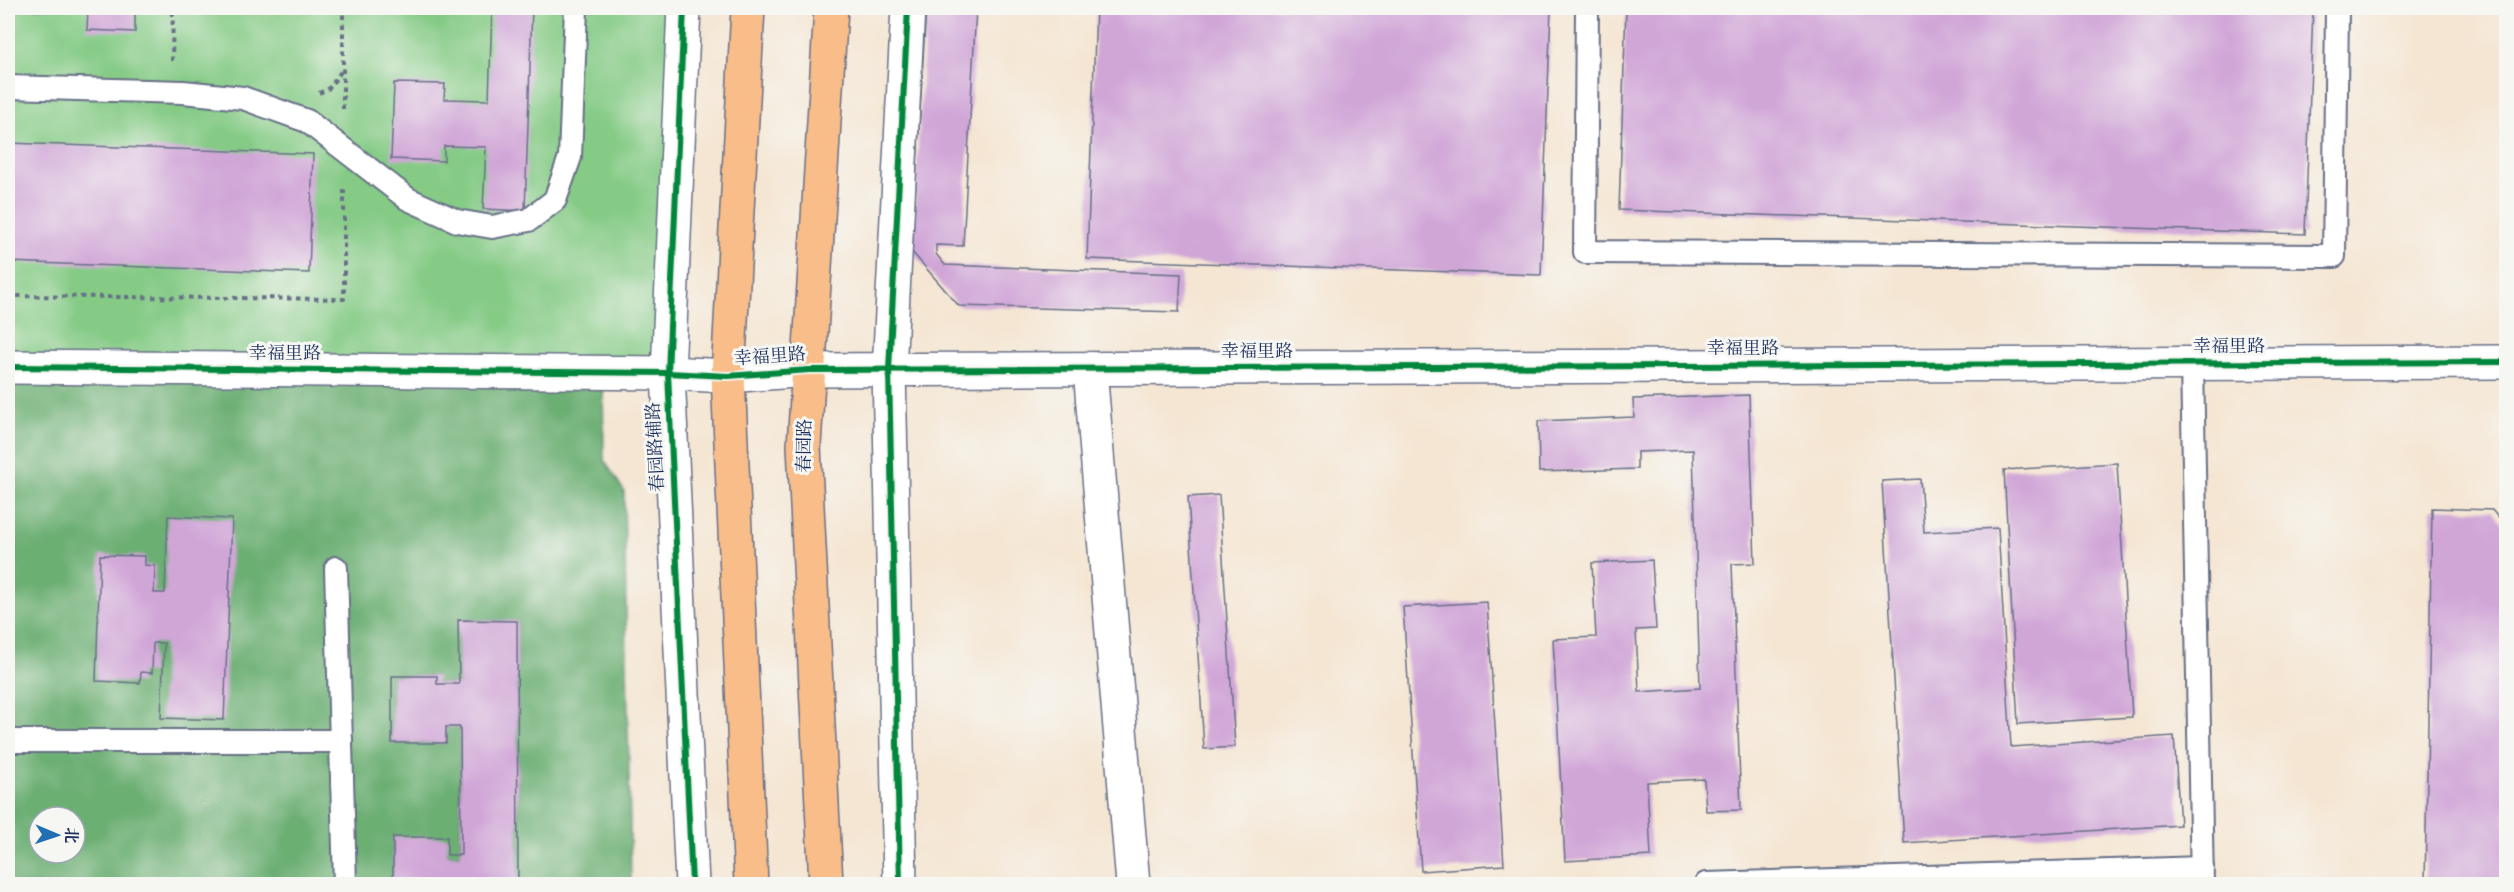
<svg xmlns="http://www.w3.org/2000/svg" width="2514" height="892" viewBox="0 0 2514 892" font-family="'Sorts Mill Goudy','Noto Serif SC',serif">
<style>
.green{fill:#85cb86;stroke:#507d72;stroke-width:1.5}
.forest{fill:#6caf73;stroke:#446f68;stroke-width:1.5;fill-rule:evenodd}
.building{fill:#d0a6d7}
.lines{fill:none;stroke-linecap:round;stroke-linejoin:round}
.service-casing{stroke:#676f87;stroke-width:26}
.minor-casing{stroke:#676f87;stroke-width:36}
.tertiary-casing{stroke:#676f87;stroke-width:36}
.primary-casing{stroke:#676f87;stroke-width:36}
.path{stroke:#676f87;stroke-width:4;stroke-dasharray:4.5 4.5;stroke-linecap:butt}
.service{stroke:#fff;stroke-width:22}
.minor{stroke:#fff;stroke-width:33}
.tertiary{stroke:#fff;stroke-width:33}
.primary{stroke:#f8bd89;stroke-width:33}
.cycleway-casing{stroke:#f6f6f2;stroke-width:10}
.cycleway{stroke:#00873e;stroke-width:6}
.labels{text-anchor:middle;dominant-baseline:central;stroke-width:6;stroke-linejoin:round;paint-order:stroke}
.street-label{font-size:18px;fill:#1b2f5e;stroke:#f6f6f2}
</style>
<rect width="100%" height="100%" fill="#f6f6f2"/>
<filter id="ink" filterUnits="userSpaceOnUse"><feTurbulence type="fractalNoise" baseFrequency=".0167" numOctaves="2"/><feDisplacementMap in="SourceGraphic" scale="12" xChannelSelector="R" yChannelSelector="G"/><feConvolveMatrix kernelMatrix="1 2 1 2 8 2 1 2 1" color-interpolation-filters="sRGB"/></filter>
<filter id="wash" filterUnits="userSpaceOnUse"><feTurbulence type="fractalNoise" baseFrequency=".008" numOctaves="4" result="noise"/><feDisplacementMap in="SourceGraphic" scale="24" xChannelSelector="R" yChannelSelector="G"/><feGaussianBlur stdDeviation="1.35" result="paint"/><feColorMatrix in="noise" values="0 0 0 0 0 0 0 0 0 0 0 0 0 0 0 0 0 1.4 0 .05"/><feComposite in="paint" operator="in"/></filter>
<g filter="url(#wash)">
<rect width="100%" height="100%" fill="#f5e6d3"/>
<polygon class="green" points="8,8 684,8 668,373 8,367"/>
<path class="forest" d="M8,367L603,372L604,460L624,491L631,884H518L517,621L459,620V684H437L436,676H392V743H446V727H460L461,855H447L393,837V884H8ZM39,817H75V853H39Z"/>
<g id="blocks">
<g class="building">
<polygon points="88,8 135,8 135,32 87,30"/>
<polygon points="492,8 532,8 525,211 483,209 486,147 444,146 444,161 391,159 394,83 445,84 444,99 489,100"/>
<polygon points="926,8 976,8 963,246 936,245 936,254 945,265 1181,274 1179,312 959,306 912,252"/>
<polygon points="1096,8 1551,8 1541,275 1087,259"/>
<polygon points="1626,8 2313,8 2305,234 1619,210"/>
<polygon points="8,143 313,154 309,273 8,262"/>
<polygon points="1749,395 1755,563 1732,564 1741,810 1706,811 1704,779 1647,782 1651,856 1565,861 1553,639 1596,637 1592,563 1652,560 1656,629 1636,630 1639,692 1700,688 1693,450 1637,452 1637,469 1539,472 1538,421 1634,417 1633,399"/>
<polygon points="2117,463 2132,717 2018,724 2004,470"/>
<polygon points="1920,479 1924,532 1998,528 2011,747 2174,736 2180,825 1904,843 1882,481"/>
<polygon points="1219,495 1235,747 1204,749 1188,497"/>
<polygon points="2432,508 2492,510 2506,527 2506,884 2425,884"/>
<polygon points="168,516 232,519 224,720 161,718 164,643 153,643 152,673 141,672 140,683 96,681 100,555 145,556 145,565 155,566 154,593 165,593"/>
<polygon points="1487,602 1504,865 1421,871 1403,607"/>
<polygon points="458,620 517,621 518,884 393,884 393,837 447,837 447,855 461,855 460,727 446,727 446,743 392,743 392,676 437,676 437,684 459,684"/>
</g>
</g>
</g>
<g filter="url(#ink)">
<use href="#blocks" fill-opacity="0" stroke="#676f87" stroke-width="1.5"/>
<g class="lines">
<g class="service-casing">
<g id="service">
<polyline points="1587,8 1585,252 2334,256 2337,8"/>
<polyline points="8,87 183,92 243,98 307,121 408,199 457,221 492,227 529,220 555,200 570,157 576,8"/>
<polyline points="2192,363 2202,884"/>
<polyline points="336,568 345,884"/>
<polyline points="8,741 341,741"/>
<polyline points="1706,884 2202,868"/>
</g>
</g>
<g class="minor-casing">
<g id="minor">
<polyline points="8,367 668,373 728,376 809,370 2506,362"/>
<polyline points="1090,369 1133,884"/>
</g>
</g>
<g class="tertiary-casing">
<g id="tertiary">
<polyline points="684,8 668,373 692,884"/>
<polyline points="900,884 889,370 908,8"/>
</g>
</g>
<g class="primary-casing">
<g id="primary">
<polyline points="748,8 728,376 751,884"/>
<polyline points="826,884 804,446 831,8"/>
</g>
</g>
<g class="path">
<polyline points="172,61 173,8"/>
<polyline points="319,93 328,89 343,69"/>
<polyline points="343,109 343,8"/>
<polyline points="8,296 344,299 344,188"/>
</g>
<use href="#service" class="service"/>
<use href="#minor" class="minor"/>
<use href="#tertiary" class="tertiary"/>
<use href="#primary" class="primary"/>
<g class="cycleway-casing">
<g id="cycleway">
<polyline points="684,8 668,373 692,884"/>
<polyline points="8,367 668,373 728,376 809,370 2506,362"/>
<polyline points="900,884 889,370 908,8"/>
</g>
</g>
<use href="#cycleway" class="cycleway"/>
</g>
</g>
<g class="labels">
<g class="street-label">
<text x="2229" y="348">幸福里路</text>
<text x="1743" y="350">幸福里路</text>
<text x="1257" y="353">幸福里路</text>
<text x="285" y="355">幸福里路</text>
<text transform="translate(770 358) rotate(-4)">幸福里路</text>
<text transform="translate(806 446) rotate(-89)">春园路</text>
<text transform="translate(657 447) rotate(-93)">春园路辅路</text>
</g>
</g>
<rect width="2514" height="892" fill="none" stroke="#f6f6f2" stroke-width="30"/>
<g transform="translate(57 835) rotate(92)"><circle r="28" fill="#f6f6f2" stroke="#9ea6b7" stroke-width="1.5"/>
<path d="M0-4.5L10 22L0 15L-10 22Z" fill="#1f6fb2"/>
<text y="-9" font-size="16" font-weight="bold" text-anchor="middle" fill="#1b2f5e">北</text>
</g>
</svg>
